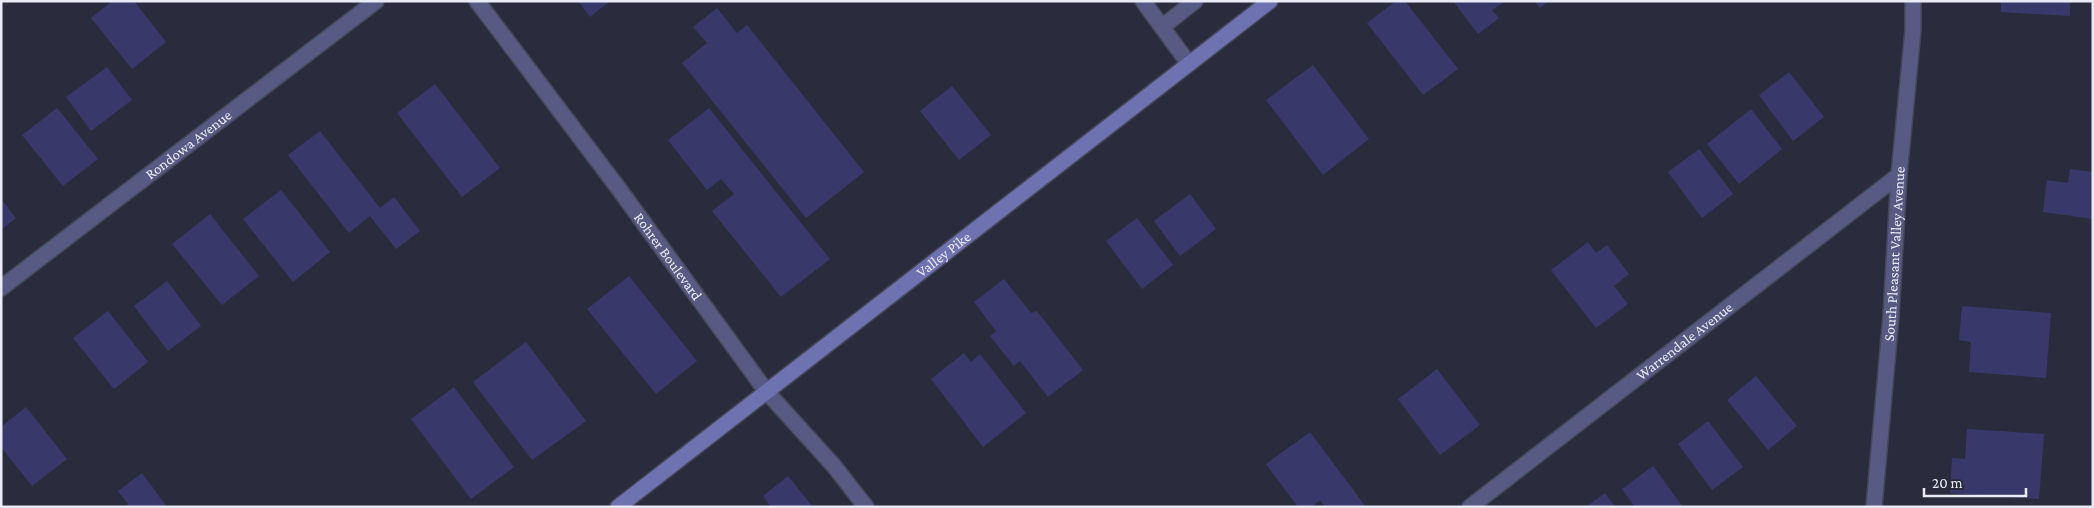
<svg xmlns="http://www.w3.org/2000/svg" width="2094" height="508" viewBox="0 0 2094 508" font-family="'Crimson Pro',serif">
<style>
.building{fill:#38396a}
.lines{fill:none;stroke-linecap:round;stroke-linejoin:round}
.lane-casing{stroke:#454758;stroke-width:18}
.street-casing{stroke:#454758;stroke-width:18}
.secondary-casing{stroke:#454758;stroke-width:18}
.lane{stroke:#575a82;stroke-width:15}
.street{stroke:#575a82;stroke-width:15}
.secondary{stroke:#6e72b1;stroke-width:15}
.labels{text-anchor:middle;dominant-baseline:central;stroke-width:4;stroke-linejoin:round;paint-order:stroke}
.street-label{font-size:15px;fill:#eaebf7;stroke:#2a2c3e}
</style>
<rect width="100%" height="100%" fill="#2a2c3e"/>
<g class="building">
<polygon points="112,1 134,1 166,42 132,69 91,18"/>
<polygon points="578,1 610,1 590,17"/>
<polygon points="1396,1 1405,1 1458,69 1423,95 1367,23"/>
<polygon points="1453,1 1505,1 1492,10 1499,18 1478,34"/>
<polygon points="1534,1 1548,1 1540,8"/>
<polygon points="2001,1 2070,1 2070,16 2001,12"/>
<polygon points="717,8 737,33 747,25 864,172 806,218 682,63 707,43 693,27"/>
<polygon points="1313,65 1369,139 1323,175 1266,100"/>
<polygon points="107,67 132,100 91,131 66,97"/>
<polygon points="1789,72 1824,117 1793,141 1759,95"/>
<polygon points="435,84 500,168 462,197 397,113"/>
<polygon points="952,86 991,135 959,160 920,111"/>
<polygon points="57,108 98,159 63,186 22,135"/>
<polygon points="709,108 830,259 781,297 712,211 734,194 721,179 707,190 668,140"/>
<polygon points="1751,109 1782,149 1739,184 1707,144"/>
<polygon points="320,131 380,208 394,197 420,231 396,249 370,216 349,233 288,155"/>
<polygon points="1699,149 1733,194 1702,218 1668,172"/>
<polygon points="2070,169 2093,172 2093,219 2043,212 2047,180 2068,183"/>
<polygon points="281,190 330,252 293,282 243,219"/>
<polygon points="1190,194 1216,229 1180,256 1154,221"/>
<polygon points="1,199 16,218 1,230"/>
<polygon points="210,214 259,276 222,305 172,244"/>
<polygon points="1137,218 1173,265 1142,289 1106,241"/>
<polygon points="1588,242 1596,253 1607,245 1629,274 1614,286 1628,304 1596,328 1551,270"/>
<polygon points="629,276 697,361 656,394 587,309"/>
<polygon points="1004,279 1031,313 1037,311 1083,370 1048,397 1020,361 1014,366 990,336 996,331 974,302"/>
<polygon points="167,281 201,326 168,351 134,306"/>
<polygon points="1962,306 2051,313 2046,378 1969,372 1971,342 1959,340"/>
<polygon points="108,311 148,362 114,389 73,338"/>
<polygon points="526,342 586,421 532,460 473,382"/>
<polygon points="964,353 971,362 980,354 1026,413 983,447 931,379"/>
<polygon points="1437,369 1480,425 1440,455 1398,399"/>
<polygon points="1756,376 1797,426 1768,450 1727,400"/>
<polygon points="454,387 514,467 471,499 411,419"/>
<polygon points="26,407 67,459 32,486 1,447 1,427"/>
<polygon points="1708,421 1743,467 1712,490 1678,444"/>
<polygon points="1967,429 2044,434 2039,499 1950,493 1952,458 1965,459"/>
<polygon points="1310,432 1366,507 1325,507 1320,500 1311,507 1298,507 1266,464"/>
<polygon points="1653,466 1683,507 1635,507 1622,489"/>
<polygon points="142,473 167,507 125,507 128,504 118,491"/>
<polygon points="788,476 813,507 771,507 763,496"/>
<polygon points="1605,493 1615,507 1586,507"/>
</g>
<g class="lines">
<g class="lane-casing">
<g id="lane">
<polyline points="1143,1 1189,64"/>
<polyline points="1162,27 1195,1"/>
</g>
</g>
<g class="street-casing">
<g id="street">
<path id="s1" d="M477,1L619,189L766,391L834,466L866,507"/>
<path id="s2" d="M1,288L376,1"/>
<path id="s3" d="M1470,507L1899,175"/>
<path id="s4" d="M1874,507L1891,316L1899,175L1913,30V1"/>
</g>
</g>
<g class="secondary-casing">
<g id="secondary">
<path id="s5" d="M618,507L1270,1"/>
</g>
</g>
<use href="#lane" class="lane"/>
<use href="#street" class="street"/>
<use href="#secondary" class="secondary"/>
</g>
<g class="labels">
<g class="street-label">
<text stroke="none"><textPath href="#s2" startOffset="236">Rondowa Avenue</textPath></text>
<text stroke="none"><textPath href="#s5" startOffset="412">Valley Pike</textPath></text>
<text stroke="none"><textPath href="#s4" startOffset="254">South Pleasant Valley Avenue</textPath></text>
<text stroke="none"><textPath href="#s1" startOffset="319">Rohrer Boulevard</textPath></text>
<text stroke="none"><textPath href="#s3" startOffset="271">Warrendale Avenue</textPath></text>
</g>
</g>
<rect width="2094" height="508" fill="none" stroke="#eaebf7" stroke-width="5"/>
<path d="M1924 488v8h102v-8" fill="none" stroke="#eaebf7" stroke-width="2.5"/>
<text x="1932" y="488" font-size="15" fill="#eaebf7" stroke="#2a2c3e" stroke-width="4" paint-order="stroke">20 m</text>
</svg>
